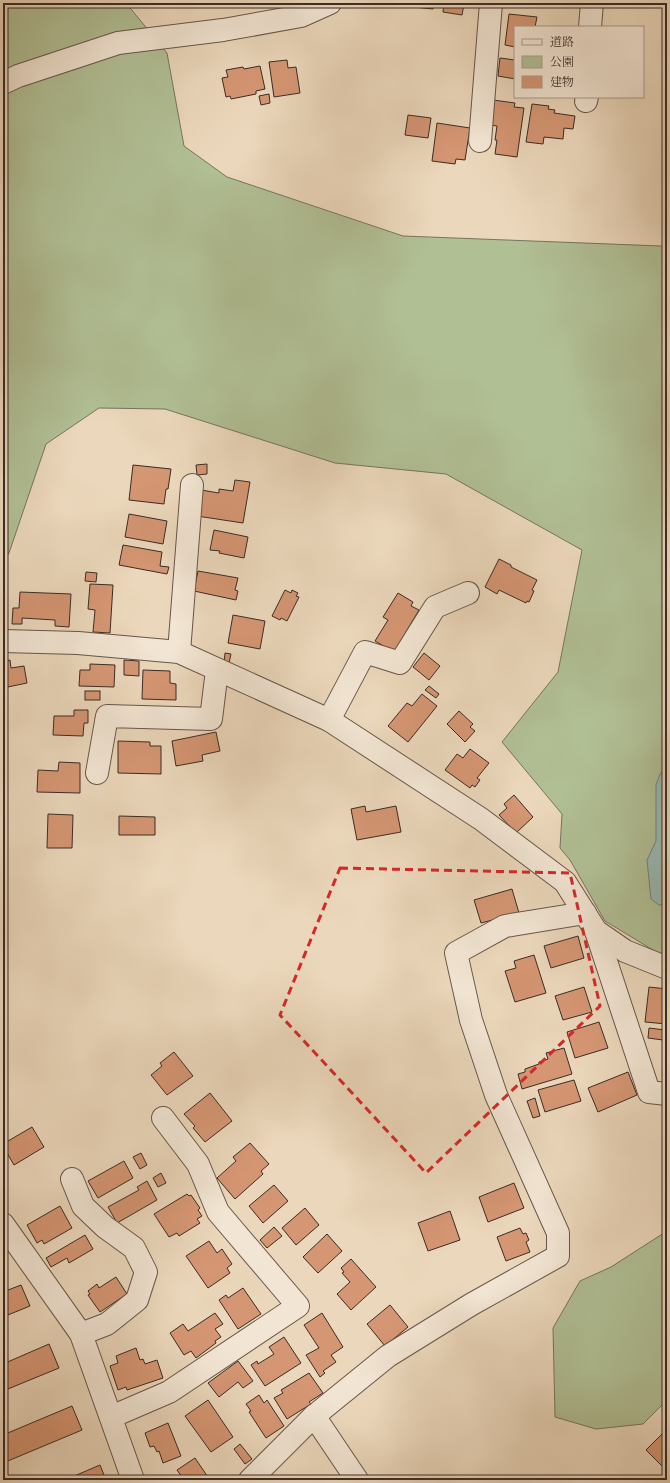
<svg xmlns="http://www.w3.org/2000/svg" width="670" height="1483" viewBox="0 0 670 1483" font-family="'Sorts Mill Goudy','Noto Serif JP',serif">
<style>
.green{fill:#b1bf95;stroke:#76755d}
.water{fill:#98b9b3;stroke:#73807a}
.building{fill:#d59673;stroke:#3b2b25}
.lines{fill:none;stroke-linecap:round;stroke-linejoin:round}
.minor-casing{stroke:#67564a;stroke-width:24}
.minor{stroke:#f2e5d3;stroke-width:22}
.marked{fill:none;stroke:#d62828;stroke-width:3;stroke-dasharray:8 5;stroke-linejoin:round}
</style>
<rect width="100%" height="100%" fill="#ebd7bb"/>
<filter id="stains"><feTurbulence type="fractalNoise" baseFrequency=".005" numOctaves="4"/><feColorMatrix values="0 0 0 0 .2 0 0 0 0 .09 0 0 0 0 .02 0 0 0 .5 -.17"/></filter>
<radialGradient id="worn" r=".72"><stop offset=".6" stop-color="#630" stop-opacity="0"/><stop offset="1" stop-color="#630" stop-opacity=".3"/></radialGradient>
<g class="green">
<polygon points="3,3 126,3 167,53 184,146 227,177 403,236 661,246 667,250 667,956 663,956 605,921 570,860 560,848 562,814 502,742 558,672 582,550 446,474 335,463 165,409 99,408 46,444 9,553 3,562"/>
<polygon points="667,1231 667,1400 643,1424 596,1429 555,1417 553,1328 580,1281 611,1267"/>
</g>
<polygon class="water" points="667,766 667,904 659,905 651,899 647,860 656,841 656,785 660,774"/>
<g class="building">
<polygon points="404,3 433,3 433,9 404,6"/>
<polygon points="444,3 473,3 473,6 464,4 462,15 443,12"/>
<polygon points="509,14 537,17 535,27 515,27 515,47 505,45"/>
<polygon points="500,58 515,60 515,79 498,76"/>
<polygon points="287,60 288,68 296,67 300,93 274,97 269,62"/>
<polygon points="260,66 265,89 256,91 256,94 231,99 230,96 226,97 222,78 228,77 226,70 243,67 244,69"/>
<polygon points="269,94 270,103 261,105 259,96"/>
<polygon points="493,100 515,103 514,107 524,108 517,157 495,154 497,140 495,140 497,126 490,125"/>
<polygon points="532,104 549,106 548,109 555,110 554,113 575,116 573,129 564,128 563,139 544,137 543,144 526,142"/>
<polygon points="408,115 431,118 428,138 405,135"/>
<polygon points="437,123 470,128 465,160 456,159 455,164 432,161"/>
<polygon points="207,464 207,474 197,475 196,465"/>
<polygon points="133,465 171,469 168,489 166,489 164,504 129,500"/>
<polygon points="235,480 250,482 243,523 197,516 201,490 219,493 219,489 233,491"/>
<polygon points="129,514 167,521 163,544 125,537"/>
<polygon points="214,530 248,537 244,558 219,553 220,551 210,550"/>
<polygon points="123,545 162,552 160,566 169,567 167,574 119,565"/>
<polygon points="499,559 511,565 511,567 537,580 532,590 534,591 529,602 527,601 526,603 499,590 497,594 485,587"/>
<polygon points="198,571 238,578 235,590 238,591 236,600 194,591"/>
<polygon points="86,572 97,573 96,582 85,581"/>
<polygon points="90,584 113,585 110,633 93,632 95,610 88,609"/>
<polygon points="285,590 291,593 292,590 298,593 296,596 299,597 287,621 281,618 280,620 272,616"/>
<polygon points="20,592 71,594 69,627 55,626 55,620 22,618 22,624 12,624 13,608 19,608"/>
<polygon points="398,593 413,602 411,606 419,610 394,652 375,641 388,620 383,617"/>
<polygon points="233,615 265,621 260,649 228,643"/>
<polygon points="225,653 231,654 229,663 224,663"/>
<polygon points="424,653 440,666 429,680 413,667"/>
<polygon points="10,660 11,668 24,666 27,683 3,688 3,662"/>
<polygon points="124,660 139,661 139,676 124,675"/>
<polygon points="90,664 115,665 114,687 79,686 80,670 90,670"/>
<polygon points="143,670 170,671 170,683 176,684 176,700 142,699"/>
<polygon points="429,686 439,694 436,698 425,690"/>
<rect x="85" y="691" width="15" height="9"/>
<polygon points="422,694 437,706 408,742 388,726 407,703 412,706"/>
<polygon points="74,710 88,710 88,723 84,723 83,736 53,735 54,716 74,716"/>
<polygon points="459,711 473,724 470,727 475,731 465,742 447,724"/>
<polygon points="216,732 220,751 202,755 203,761 176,766 172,741"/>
<polygon points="118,741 150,742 150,746 161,746 161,774 118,773"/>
<polygon points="470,749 489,763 477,778 480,780 475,787 472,785 470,788 445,770 457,754 463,758"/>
<polygon points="59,762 80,763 80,793 37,792 38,770 58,771"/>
<polygon points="514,795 533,817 516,833 499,815 507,808 504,804"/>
<polygon points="365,806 366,812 396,806 401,832 357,840 351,809"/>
<polygon points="48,814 73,815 72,848 47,848"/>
<polygon points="119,816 155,817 155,835 119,835"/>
<polygon points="512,889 519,913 481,923 474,900"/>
<polygon points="578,936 584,958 551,968 544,946"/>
<polygon points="534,955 546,993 515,1002 505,971 516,968 514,961"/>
<polygon points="584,987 592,1012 563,1020 555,996"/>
<polygon points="649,987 667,989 667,1024 645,1022"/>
<polygon points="599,1022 608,1048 575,1058 567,1032"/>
<polygon points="649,1028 665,1030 663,1040 648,1038"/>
<polygon points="564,1048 572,1074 522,1089 518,1074 525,1072 525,1069 539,1064 539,1062 548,1059 546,1053"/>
<polygon points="174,1052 193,1076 167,1095 151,1075 162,1066 160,1063"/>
<polygon points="667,1053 667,1080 664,1079"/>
<polygon points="628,1072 637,1095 598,1112 588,1088"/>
<polygon points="574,1080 581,1101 545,1112 538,1090"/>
<polygon points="210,1093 232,1121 205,1142 193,1128 195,1126 184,1114"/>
<polygon points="535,1098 540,1116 533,1118 527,1101"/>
<polygon points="32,1127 44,1147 14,1165 3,1146 3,1144"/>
<polygon points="250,1143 269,1164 261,1171 263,1174 235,1199 217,1178 236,1161 233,1157"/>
<polygon points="141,1153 147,1165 140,1169 133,1157"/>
<polygon points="124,1161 133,1178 98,1198 88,1181"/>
<polygon points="161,1173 166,1183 158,1187 153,1178"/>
<polygon points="147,1181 157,1200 117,1223 108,1207 139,1190 137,1187"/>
<polygon points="514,1183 524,1208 488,1222 479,1197"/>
<polygon points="274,1185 288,1201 263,1223 249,1206"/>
<polygon points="187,1194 189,1196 191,1195 200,1208 198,1210 202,1216 197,1219 200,1223 179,1236 177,1233 169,1237 154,1214"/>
<polygon points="60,1206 72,1228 44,1244 42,1240 37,1243 27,1225"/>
<polygon points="305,1208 319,1225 296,1245 282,1228"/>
<polygon points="450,1211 460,1240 428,1251 418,1223"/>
<polygon points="274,1227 282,1236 267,1248 260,1240"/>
<polygon points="520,1228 523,1234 526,1233 529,1240 526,1242 530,1252 506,1261 497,1237"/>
<polygon points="327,1234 342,1251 318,1273 303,1257"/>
<polygon points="85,1235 93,1249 69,1263 67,1258 51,1267 46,1258"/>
<polygon points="209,1241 217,1253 222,1249 232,1264 227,1268 230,1273 208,1288 186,1256"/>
<polygon points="351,1259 376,1287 351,1310 337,1294 350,1282 342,1273 344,1272 341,1268"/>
<polygon points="116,1277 127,1294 100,1312 88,1295 90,1294 88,1291 97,1284 99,1288"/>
<polygon points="21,1285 30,1306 3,1317 3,1292"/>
<polygon points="243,1288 261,1314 238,1329 219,1300 226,1295 228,1298"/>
<polygon points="390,1305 408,1327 385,1346 367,1324"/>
<polygon points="215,1313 223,1324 215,1329 221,1337 215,1341 216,1343 196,1358 191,1351 184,1355 170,1333 183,1324 188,1331"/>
<polygon points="322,1313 343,1347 331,1355 336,1362 323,1371 325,1373 320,1377 306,1355 319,1348 304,1325"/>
<polygon points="284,1337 301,1363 265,1386 251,1365 257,1361 258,1364 274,1354 269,1347"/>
<polygon points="49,1344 59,1368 3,1391 3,1364"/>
<polygon points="136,1348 140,1360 143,1359 145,1364 157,1360 163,1378 127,1390 126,1387 118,1390 110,1366 118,1363 116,1356"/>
<polygon points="238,1361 253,1381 243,1388 238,1382 219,1397 208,1383"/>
<polygon points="309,1373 323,1393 309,1402 311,1404 287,1419 274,1398 283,1393 281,1390"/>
<polygon points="259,1395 264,1403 267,1400 284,1426 266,1438 249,1412 251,1411 246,1404"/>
<polygon points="208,1400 233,1437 211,1452 185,1416"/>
<polygon points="72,1406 82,1430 3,1463 3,1435"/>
<polygon points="168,1423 181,1456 163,1463 159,1451 157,1452 154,1446 150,1447 145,1433"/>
<polygon points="664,1432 667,1435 667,1471 646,1450"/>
<polygon points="240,1444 252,1459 245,1464 234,1449"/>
<polygon points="195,1458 210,1480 184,1480 177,1470"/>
<polygon points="100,1465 106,1480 65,1480"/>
<polygon points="169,1476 171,1480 161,1480"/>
</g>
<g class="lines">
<g class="minor-casing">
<g id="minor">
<polyline points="590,27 592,3"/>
<polyline points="3,83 18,76 118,43 223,30 301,16 330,3"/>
<polyline points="586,101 587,97"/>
<polyline points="480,141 491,3"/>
<polyline points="3,641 78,643 179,652 329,720 481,819 565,882 596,931 625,951 667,968"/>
<polyline points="179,652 192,485"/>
<polyline points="329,720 365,652 400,663 435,607 468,593"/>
<polyline points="97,773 107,716 211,719 217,670"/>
<polyline points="596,931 649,1092 667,1094"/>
<polyline points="72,1179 83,1206 105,1227 134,1248 146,1272 137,1300 107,1324 81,1334"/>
<polyline points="3,1224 81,1334 133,1480"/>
<polyline points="314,1416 388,1356 472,1304 558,1256 558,1233 496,1095 471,1020 456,953 505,926 585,913"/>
<polyline points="111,1417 169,1392 298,1306 218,1212 198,1164 163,1118"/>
<polyline points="250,1480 314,1416 357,1480"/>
</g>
</g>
<use href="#minor" class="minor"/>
</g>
<path class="marked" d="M340,868L570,873L600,1006L426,1173L280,1015Z"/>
<rect width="670" height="1483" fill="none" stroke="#ebd7bb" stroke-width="16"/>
<rect x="4" y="4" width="662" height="1475" fill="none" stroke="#3b2b25" stroke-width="2"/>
<rect x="8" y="8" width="654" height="1467" fill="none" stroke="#3b2b25"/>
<rect x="514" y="26" width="130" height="72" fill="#f2e5d3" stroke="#a99b8d"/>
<rect x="522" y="39" width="20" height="6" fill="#f2e5d3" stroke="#a99b8d"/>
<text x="550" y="46" font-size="12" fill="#3b2b25">道路</text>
<rect x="522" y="56" width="20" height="12" fill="#b1bf95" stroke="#a99b8d"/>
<text x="550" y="66" font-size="12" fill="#3b2b25">公園</text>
<rect x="522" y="76" width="20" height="12" fill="#d59673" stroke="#a99b8d"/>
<text x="550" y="86" font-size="12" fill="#3b2b25">建物</text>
<rect width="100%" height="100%" filter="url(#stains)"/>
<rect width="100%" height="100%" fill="url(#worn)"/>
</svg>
